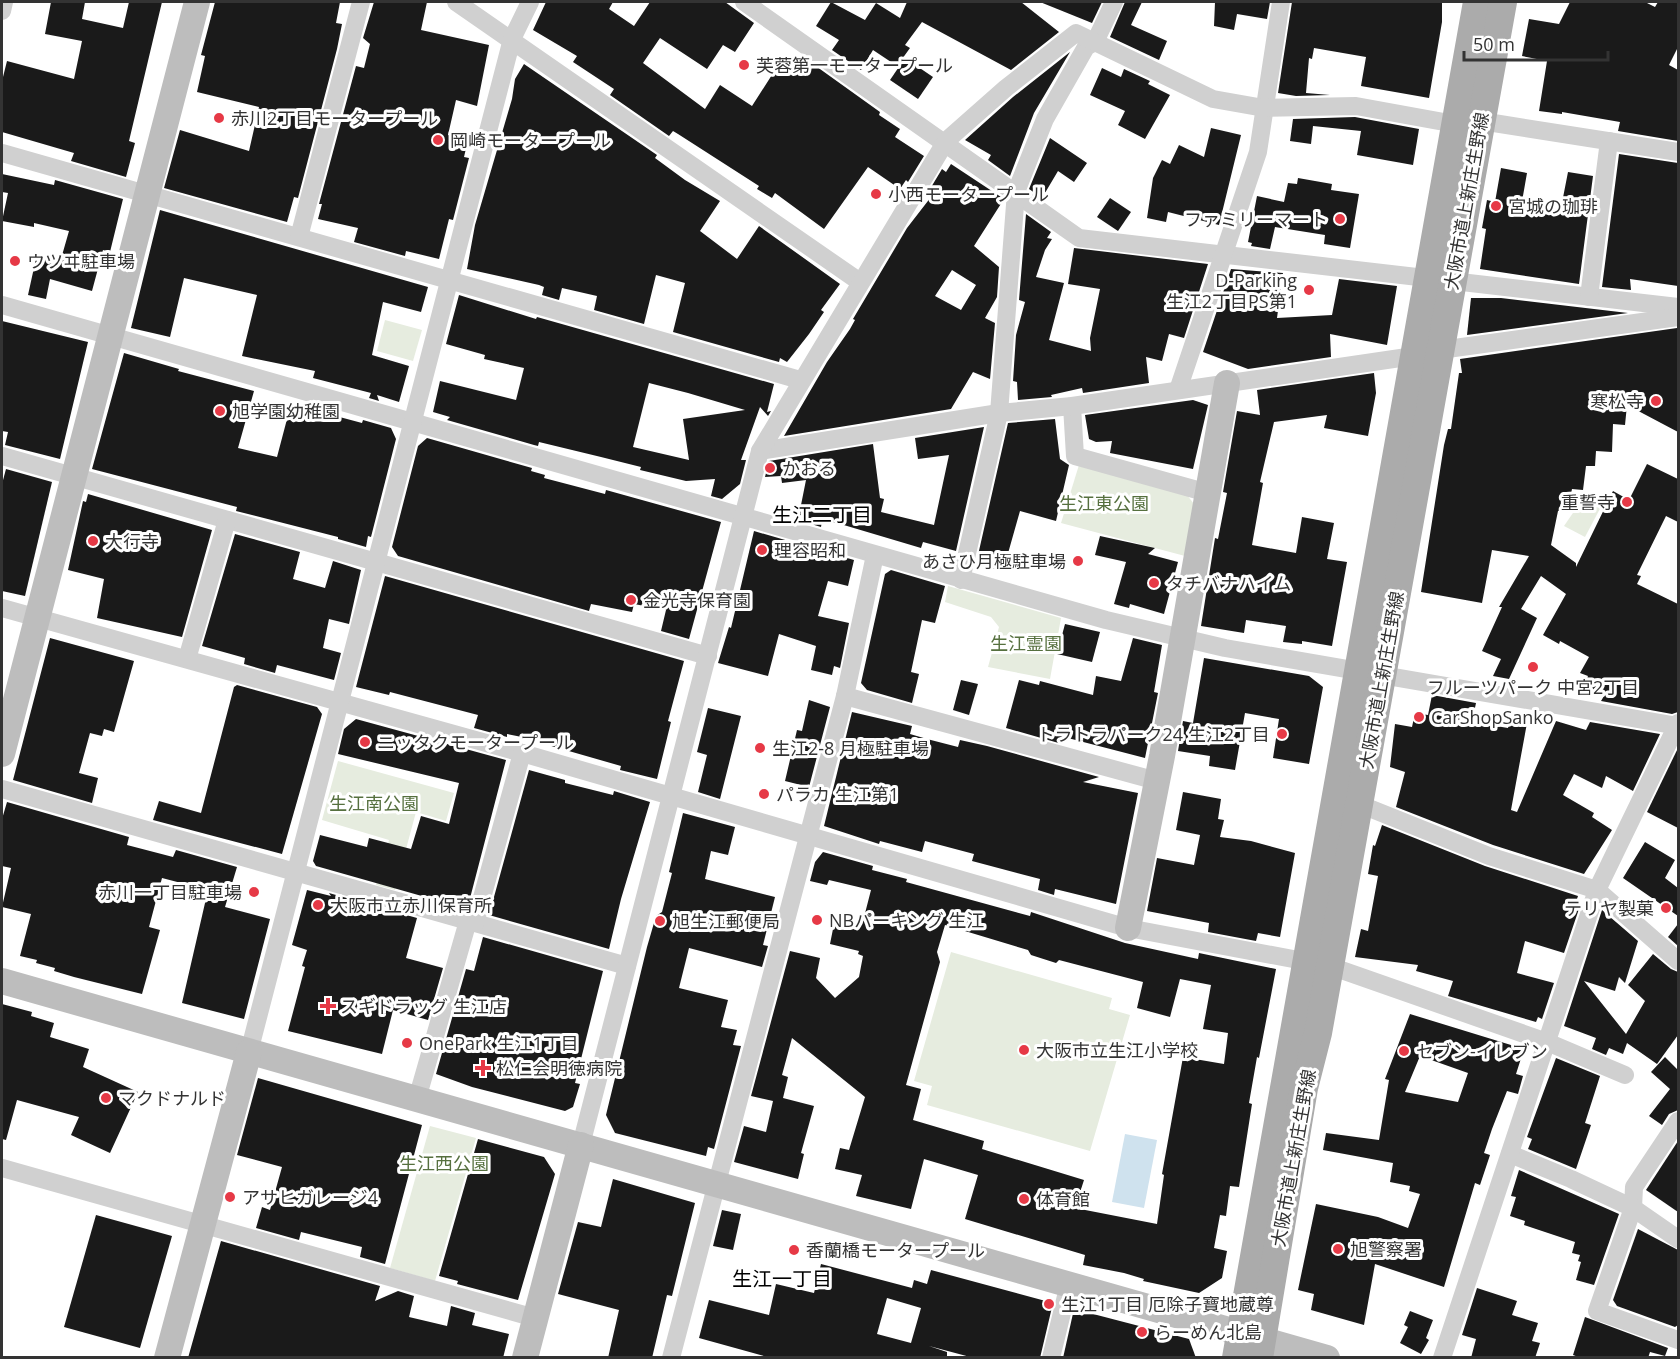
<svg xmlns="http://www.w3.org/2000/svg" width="1680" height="1359" viewBox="0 0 1680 1359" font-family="'Open Sans','Noto Sans JP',sans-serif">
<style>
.green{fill:#e6ecdf}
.water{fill:#cfe2ee}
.building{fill:#1a1a1a;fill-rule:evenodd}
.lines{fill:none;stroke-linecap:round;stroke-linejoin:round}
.street{stroke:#d0d0d0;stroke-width:18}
.secondary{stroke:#bdbdbd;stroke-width:26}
.primary{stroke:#ababab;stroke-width:28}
.poi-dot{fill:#e63946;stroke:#fff;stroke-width:2}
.labels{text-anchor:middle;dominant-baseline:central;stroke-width:6;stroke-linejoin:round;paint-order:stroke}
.poi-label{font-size:18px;fill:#333;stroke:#fff;text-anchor:start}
.street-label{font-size:18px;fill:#333;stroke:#fff}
.park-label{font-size:18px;fill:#56703f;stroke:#fff}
.neighbourhood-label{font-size:20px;fill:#000;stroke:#fff}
</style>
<rect width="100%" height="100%" fill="#fff"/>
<g class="green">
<polygon points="385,320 422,330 413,361 377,351"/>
<polygon points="1079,465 1187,495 1194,504 1185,556 1061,523"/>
<polygon points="1586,494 1603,503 1585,537 1564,526"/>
<polygon points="948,586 1061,618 1050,679 988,667 999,627 991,617 945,602"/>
<polygon points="338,761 454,793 446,821 416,812 395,890 376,885 389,840 322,820"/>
<polygon points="951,952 1112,998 1109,1009 1130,1015 1090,1151 927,1105 932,1086 914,1081"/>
<polygon points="430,1126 476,1138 435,1281 390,1268"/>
</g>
<polygon class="water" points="1125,1134 1157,1140 1144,1208 1112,1202"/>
<g class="building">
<polygon points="51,2 85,2 82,19 123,28 129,2 162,2 129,141 135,143 126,177 71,161 74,153 2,132 2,81 7,61 74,79 82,41 45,34"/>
<polygon points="215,2 340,2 336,23 342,24 337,49 298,198 294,197 287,222 164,188 180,130 249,151 259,107 197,92 205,56 201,55"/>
<polygon points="374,2 427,2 421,30 489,45 477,106 456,100 448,135 468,140 464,157 469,158 453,220 449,219 439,259 406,251 405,256 354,242 358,228 318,219 322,204 319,204 356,66 364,68 370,44 363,38"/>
<polygon points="546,2 613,2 609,9 634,26 650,2 725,2 754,23 735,52 723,45 707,69 660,38 643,63 705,109 720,85 752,106 784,56 801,67 806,59 880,112 879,115 900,129 895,137 924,156 908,182 906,180 900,189 868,167 824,229 775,193 772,198 757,189 759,186 678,134 673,131 669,136 610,95 614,89 573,62 577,56 533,30"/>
<polygon points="831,2 865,20 876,3 900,18 907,2 1021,2 1059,32 1011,70 922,22 905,45 910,48 897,66 873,50 861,70 832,50 839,40 816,26"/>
<polygon points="1040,2 1102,2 1092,23"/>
<polygon points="1125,2 1142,2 1131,25 1167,41 1159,60 1110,37"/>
<polygon points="1215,2 1270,2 1267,19 1237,14 1234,30 1214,26"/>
<polygon points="1292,2 1442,2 1442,22 1429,98 1361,86 1366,57 1314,48 1312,59 1309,58 1306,93 1330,95 1296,96 1278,93"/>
<polygon points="1570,2 1645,2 1655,7 1658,2 1678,2 1678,47 1669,65 1678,70 1678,141 1618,131 1620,122 1562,112 1562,114 1539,111 1547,61 1522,56 1529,19 1559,24"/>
<polygon points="1070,52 1034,113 1010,176 988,160 991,155 965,140 1013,97"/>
<polygon points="905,58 933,77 918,99 890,80"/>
<polygon points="524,64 657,155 655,158 685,180 720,201 700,231 737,259 759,226 840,284 821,310 824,312 809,334 787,362 780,358 779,362 673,332 685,283 656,275 644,324 594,310 597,296 562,288 559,300 542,295 544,287 539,285 467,269 475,225 512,99 515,79"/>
<polygon points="1102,68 1121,77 1124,69 1150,81 1148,84 1170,95 1145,139 1118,125 1125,111 1090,95"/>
<polygon points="1355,117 1419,129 1413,165 1357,155 1361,131 1313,126 1311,144 1290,141 1293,119"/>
<polygon points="1211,128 1241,135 1219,225 1168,212 1166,222 1147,218 1153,178 1162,160 1170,164 1179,145 1204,157"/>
<polygon points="1050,138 1087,163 1074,182 1058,171 1042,198 1029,189"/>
<polygon points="1619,154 1678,163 1678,286 1630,279 1631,290 1602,287"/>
<path d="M951,164L1004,199L974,246L999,267L997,297L985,318L995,323L990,379L973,372L951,409L784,436L827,362L850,329L855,320L853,319L907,228L931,197L927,194L942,169L946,172ZM952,270L976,285L961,310L935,296Z"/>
<polygon points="1501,168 1527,173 1521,207 1560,213 1568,172 1593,176 1579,284 1480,269 1486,229 1482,228 1487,200 1495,202"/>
<polygon points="2,174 54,185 55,180 123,199 110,252 103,250 92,291 50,279 46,299 28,295 37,254 61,259 69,231 34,223 34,227 2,221 8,193 2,192"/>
<polygon points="1298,178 1332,184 1331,190 1359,194 1350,248 1324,244 1325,235 1275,227 1270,249 1251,246 1252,243 1248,242 1257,196 1284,202 1288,183 1297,184"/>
<polygon points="1110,198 1131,212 1118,231 1097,217"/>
<polygon points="160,210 428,287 421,312 383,302 372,355 409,366 399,402 377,395 379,401 369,398 371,393 313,378 315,371 242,356 257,295 184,278 170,337 131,328"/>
<polygon points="1026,214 1051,232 1047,238 1052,239 1045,250 1036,277 1064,283 1049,340 1091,351 1090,338 1100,289 1068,284 1074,248 1208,264 1184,338 1169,334 1162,361 1146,357 1149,383 1083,393 1082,388 1051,395 1052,397 1018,400 1017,382 1013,381 1016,335 1025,302 1019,300"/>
<polygon points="1231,269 1283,273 1277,318 1332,315 1339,279 1397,286 1387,345 1330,334 1331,357 1248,369 1203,352"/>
<path d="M459,295L536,319L537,317L774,384L767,412L771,411L768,416L760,407L741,460H746L740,484L722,499L711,496L715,479L686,481L640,470L641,467L601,457L539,442L538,446L534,445L447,420L450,417L433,412L440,381L516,400L524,368L484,359L485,355L446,344ZM649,383L688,393L745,410L683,419L689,460L633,447Z"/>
<polygon points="1471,298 1501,298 1628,313 1467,335"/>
<polygon points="2,321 88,342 60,459 5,445 8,432 2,431"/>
<polygon points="1677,328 1678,432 1627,405 1625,425 1613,424 1612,452 1596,451 1595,466 1586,466 1583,490 1572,489 1568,508 1558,511 1551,545 1576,563 1576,567 1613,491 1629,500 1647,464 1678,479 1678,522 1666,516 1637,575 1641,576 1637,584 1678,604 1678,712 1672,714 1601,701 1604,696 1584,684 1588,676 1580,673 1589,657 1560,641 1559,644 1543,635 1566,594 1541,576 1521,609 1537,618 1509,679 1493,676 1501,659 1482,651 1502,607 1499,607 1529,556 1492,550 1482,603 1421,592 1444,445 1448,429 1451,429 1459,373 1462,373 1460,359"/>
<polygon points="124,353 179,369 178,371 254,391 238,448 277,457 291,404 362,423 363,420 391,428 396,439 371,537 368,536 366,547 338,539 338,537 236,511 237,507 92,469"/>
<polygon points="1374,373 1376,393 1368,436 1324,428 1327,415 1274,422 1260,482 1263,483 1252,545 1296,553 1302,517 1334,523 1327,559 1347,562 1332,646 1302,641 1302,644 1283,642 1286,626 1246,620 1244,633 1201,626 1215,538 1218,539 1227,493 1223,492 1237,411 1260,415 1257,390"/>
<polygon points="1193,400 1208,405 1193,469 1110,453 1112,441 1096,442 1089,439 1085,415"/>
<polygon points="1055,419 1060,459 1069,465 1056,521 1020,511 1003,571 976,564 1008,423"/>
<polygon points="984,427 956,551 923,542 921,548 837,523 822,521 821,527 798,520 806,480 782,483 781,476 765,477 769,461 873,444 880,498 884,499 881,512 934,525 949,455 918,459 915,438"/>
<polygon points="427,438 532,468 531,471 545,475 544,478 605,494 606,490 721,522 689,639 661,631 666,610 634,604 632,612 591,604 589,611 398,556 392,547 418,446"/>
<polygon points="6,469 52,482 25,596 2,591 2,484"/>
<polygon points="88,494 212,530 182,637 97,618 104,579 68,570 83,501 86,502"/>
<polygon points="754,531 854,560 848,586 828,581 818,616 849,623 840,668 834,666 832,675 811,670 816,646 779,634 768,676 718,663 729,627 731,628"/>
<polygon points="235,534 300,552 293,579 325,588 333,561 361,570 349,624 329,619 323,648 341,653 334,680 277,665 275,673 244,664 245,658 202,646"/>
<polygon points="1100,536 1155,548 1148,554 1178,562 1164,614 1130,604 1129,608 1114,604 1126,562 1095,555"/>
<polygon points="891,570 945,586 935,623 922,620 911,672 919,674 912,703 867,690 861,683 885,574"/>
<polygon points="385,576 684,661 668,721 671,722 657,779 620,770 621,766 541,743 542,741 507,734 507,737 474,728 478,715 390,692 389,695 356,687"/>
<polygon points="1065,624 1100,632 1092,662 1057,654"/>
<polygon points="50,638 134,661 114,732 104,729 102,736 90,733 79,773 98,778 92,803 13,780"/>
<polygon points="1133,638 1162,645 1154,692 1158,693 1145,758 1064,737 1062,744 1006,728 1019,680 1039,685 1040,681 1093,695 1096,676 1121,681"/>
<polygon points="1204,658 1309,676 1323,687 1309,764 1273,758 1279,719 1245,713 1235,770 1209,766 1210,756 1178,751 1183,721 1193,723"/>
<polygon points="961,680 978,684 969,715 953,710"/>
<polygon points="237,685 317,707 322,714 282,854 153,820 159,801 201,813 234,687"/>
<polygon points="1432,695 1476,703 1472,722 1508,728 1510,720 1527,723 1511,810 1517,812 1556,721 1586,730 1590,722 1660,734 1633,791 1606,776 1602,788 1574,774 1563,795 1594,813 1592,817 1612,830 1584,874 1493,845 1396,807 1405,772 1390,767 1395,724 1412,727 1415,713 1428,715"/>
<polygon points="809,700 830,707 809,787 785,781 797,730 802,731"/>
<polygon points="708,708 741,716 720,799 698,792 707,755 697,752"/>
<polygon points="852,712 912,726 910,734 927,739 958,747 960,740 987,746 1099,777 1083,782 1138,793 1116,904 1055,889 1054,895 1038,890 1040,879 972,861 974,854 925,841 922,852 880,841 879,844 824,826"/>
<polygon points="356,719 506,760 468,906 458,903 457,906 316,866 313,861 320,835 367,847 369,838 411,849 421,816 449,824 459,783 338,754 344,729"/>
<polygon points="1678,748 1678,828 1647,812"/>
<polygon points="529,770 565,780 565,783 613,795 614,791 650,802 621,899 609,949 489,915"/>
<polygon points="1183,792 1221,799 1218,819 1224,820 1220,837 1251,841 1295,853 1280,937 1258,933 1256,941 1208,932 1209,923 1147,911 1157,858 1194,865 1200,835 1176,830"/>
<polygon points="7,802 129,837 127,845 173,857 176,850 237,867 225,907 270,919 244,1019 182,1003 208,890 162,878 149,927 160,930 142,994 74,977 54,971 55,968 36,963 37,960 20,956 31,914 2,907 11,868 2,866 2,819"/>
<polygon points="683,813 735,827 728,855 711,851 705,879 775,897 763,945 768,946 762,967 689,948 679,988 728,1000 721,1027 737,1030 733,1045 741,1046 714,1149 708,1147 706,1156 615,1133 606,1115 647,947 656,916 662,912 672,873 669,872"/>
<polygon points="1382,825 1485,866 1578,896 1576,902 1581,903 1564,953 1525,941 1517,973 1554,983 1542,1019 1538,1017 1536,1022 1448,996 1453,981 1416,971 1418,965 1355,957 1361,929 1368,931 1378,876 1368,874 1373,845 1375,846"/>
<polygon points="1645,842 1675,860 1665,878 1678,888 1678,916 1623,878"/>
<path d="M823,852L873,866L872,870L907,879L906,882L1030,916L1031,912L1125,943L1198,959L1199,953L1276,969L1259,1058L1257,1057L1249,1103L1252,1104L1239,1187L1230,1186L1226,1216L1220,1215L1214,1248L1227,1251L1222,1278L1199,1293L1143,1281L1144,1279L1124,1273L1083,1265L1085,1255L965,1219L978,1175L924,1159L911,1209L856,1196L862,1175L835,1169L840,1148L849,1150L865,1097L792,1038L782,1075L788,1077L783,1098L814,1106L801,1153L804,1154L798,1179L734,1162L744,1126L766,1132L773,1101L751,1096L790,951L820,958L816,978L835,998L859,977L863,956L858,954L859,951L830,944L835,919L862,925L871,890L829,880L827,885L810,881L815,862ZM945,925L1028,950L1031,955L1056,963L1059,960L1143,982L1137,1008L1170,1017L1180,979L1211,985L1203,1029L1228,1033L1224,1064L1183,1057L1162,1174L1164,1175L1157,1224L1075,1208L1084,1180L982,1149L984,1141L913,1120L921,1089L906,1085L940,962L937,952Z"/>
<polygon points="307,890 331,896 329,893 417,918 406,958 443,968 428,1020 393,1010 382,1054 288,1031 305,967 302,966 307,950 292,945"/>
<polygon points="1602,910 1638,941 1625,983 1619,977 1615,991 1584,981 1626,1034 1645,1001 1628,985 1653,954 1671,969 1678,972 1678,1035 1657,1064 1627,1043 1623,1054 1609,1048 1606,1055 1592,1049 1596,1038 1564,1026"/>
<polygon points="1678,924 1678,946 1668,937"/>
<polygon points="483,937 603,971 575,1083 580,1084 573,1107 565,1111 472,1087 436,1074 466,969 474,971"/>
<polygon points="2,1004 32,1012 31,1016 54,1023 50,1037 89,1049 83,1067 138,1092 110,1153 71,1135 79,1117 17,1100 6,1140 2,1139"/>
<path d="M1410,1014L1524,1049L1516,1074L1523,1076L1518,1094L1507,1091L1492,1129L1484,1153L1490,1155L1480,1185L1475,1183L1444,1287L1375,1264L1364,1325L1311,1310L1314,1294L1298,1290L1316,1204L1378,1217L1408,1228L1420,1194L1409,1191L1410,1186L1390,1182L1393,1163L1323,1150L1326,1133L1379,1140L1389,1080L1385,1079ZM1420,1056L1468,1073L1458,1102L1405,1092Z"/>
<polygon points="1665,1057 1678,1070 1678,1110 1669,1114 1662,1125 1649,1116 1670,1089 1651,1072"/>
<polygon points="1556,1058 1600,1076 1585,1123 1591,1125 1576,1169 1528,1149 1532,1139 1527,1137"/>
<polygon points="258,1078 422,1125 385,1264 360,1257 362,1247 301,1232 299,1240 256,1228 262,1207 270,1210 282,1167 237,1155"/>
<polygon points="478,1139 544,1157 555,1174 518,1300 457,1284 458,1281 439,1276"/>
<polygon points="1678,1141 1678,1212 1646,1190"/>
<polygon points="1519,1170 1619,1214 1594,1285 1576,1280 1581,1262 1578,1261 1580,1255 1572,1253 1575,1242 1524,1225 1525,1221 1510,1216 1516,1197 1511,1196"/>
<polygon points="613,1179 695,1203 672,1296 667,1295 652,1358 608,1358 619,1310 558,1294 578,1222 601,1227"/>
<polygon points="722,1210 741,1214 733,1250 713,1246"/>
<polygon points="96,1215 172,1236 140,1348 64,1327"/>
<polygon points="1638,1229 1678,1250 1678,1325 1675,1327 1617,1306 1613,1300"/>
<polygon points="221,1241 380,1286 375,1301 398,1291 414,1296 409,1317 447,1326 451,1306 475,1313 472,1325 509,1334 503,1358 188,1358"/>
<path d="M821,1264L912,1288L914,1280L927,1284L931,1270L1053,1303L1040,1358H974L929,1346L947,1352V1358H771L699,1338L709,1300L769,1315L776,1284L814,1293ZM887,1298L921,1308L911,1343L877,1334Z"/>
<polygon points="1477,1288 1517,1301 1512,1315 1538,1323 1532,1341 1540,1343 1535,1358 1471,1358 1476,1339 1462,1335"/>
<polygon points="1074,1309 1189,1339 1196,1358 1063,1358"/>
<polygon points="1410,1311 1433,1320 1426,1338 1429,1340 1421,1354 1400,1343 1408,1327 1404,1325"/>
<polygon points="1585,1317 1668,1348 1665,1356 1650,1352 1648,1358 1581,1358 1573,1355"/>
</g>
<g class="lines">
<g class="street">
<polyline points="456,2 860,282"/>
<polyline points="744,2 1079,238 1678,307"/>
<polyline points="2,11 4,2"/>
<polyline points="1481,121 1678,152"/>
<polyline points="2,153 800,380"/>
<polyline points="299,237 361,2"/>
<polyline points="1589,297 1609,141"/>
<polyline points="2,305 1106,620 1225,648 1678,726"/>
<polyline points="1440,350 1678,317"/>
<polyline points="1178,390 1258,152 1281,2"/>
<polyline points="1072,406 1075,456 1208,493"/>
<polyline points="760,451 999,413 1072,406 1414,356"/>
<polyline points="2,456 708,656"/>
<polyline points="961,580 999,413 1016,192 1045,119 1086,47 1095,42 1114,2"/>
<polyline points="2,608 522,753 1128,928 1330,966 1547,1042 1625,1075"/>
<polyline points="187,659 227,520"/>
<polyline points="845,696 1157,781"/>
<polyline points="2,789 627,966"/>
<polyline points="1359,804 1489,856 1597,890 1678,961"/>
<polyline points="475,923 522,753"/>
<polyline points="249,1052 512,39 530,2"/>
<polyline points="417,1099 468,921"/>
<polyline points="1678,1121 1634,1187 1633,1208 1597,1311 1678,1340"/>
<polyline points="581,1145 760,451 946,141 1006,88 1076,33 1213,99 1264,108 1356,106 1455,124"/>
<polyline points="1510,1154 1571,1179 1633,1208 1678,1239"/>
<polyline points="2,1168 535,1318"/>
<polyline points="671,1358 845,696 875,555"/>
<polyline points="1051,1358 1069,1284"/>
<polyline points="1442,1358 1597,890 1678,723"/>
</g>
<g class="secondary">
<polyline points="2,754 197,2"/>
<polyline points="1128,928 1162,756 1227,383"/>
<polyline points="2,981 1327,1358"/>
<polyline points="167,1358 249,1052"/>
<polyline points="525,1358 581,1145"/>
</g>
<g class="primary">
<polyline points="1236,1358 1477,2"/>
<polyline points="1259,1358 1304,1088 1318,1033 1503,2"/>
</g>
</g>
<g class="poi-dot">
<circle cx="744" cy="65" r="6"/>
<circle cx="219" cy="118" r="6"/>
<circle cx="438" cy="140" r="6"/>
<circle cx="876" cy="194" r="6"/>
<circle cx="1496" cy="206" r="6"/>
<circle cx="1340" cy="219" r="6"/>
<circle cx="15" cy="261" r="6"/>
<circle cx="1309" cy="290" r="6"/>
<circle cx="1656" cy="401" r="6"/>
<circle cx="220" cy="411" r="6"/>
<circle cx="770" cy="468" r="6"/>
<circle cx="1627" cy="502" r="6"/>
<circle cx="93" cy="541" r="6"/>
<circle cx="762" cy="550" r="6"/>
<circle cx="1078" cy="561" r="6"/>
<circle cx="1154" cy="583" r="6"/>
<circle cx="631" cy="600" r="6"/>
<circle cx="1533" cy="667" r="6"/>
<circle cx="1419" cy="717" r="6"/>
<circle cx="1282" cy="734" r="6"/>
<circle cx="365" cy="742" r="6"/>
<circle cx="760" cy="748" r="6"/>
<circle cx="764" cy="794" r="6"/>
<circle cx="254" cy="892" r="6"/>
<circle cx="318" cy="905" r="6"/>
<circle cx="1666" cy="908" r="6"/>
<circle cx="817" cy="920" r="6"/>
<circle cx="660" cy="921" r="6"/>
<path d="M325 997h6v6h6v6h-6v6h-6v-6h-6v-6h6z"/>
<circle cx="407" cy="1043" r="6"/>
<circle cx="1024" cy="1050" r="6"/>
<circle cx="1404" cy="1051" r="6"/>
<path d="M480 1059h6v6h6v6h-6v6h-6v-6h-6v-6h6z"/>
<circle cx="106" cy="1098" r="6"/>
<circle cx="230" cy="1197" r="6"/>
<circle cx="1024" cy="1199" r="6"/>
<circle cx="1338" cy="1249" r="6"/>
<circle cx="794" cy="1250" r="6"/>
<circle cx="1049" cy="1304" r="6"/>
<circle cx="1142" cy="1332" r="6"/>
</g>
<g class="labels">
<g class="poi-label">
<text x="756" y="65">芙蓉第一モータープール</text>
<text x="231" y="118">赤川2丁目モータープール</text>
<text x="450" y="140">岡崎モータープール</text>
<text x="888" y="194">小西モータープール</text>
<text x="1508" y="206">宮城の珈琲</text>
<text x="1328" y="219" text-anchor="end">ファミリーマート</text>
<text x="27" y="261">ウツヰ駐車場</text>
<text x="1297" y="280" text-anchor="end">D-Parking<tspan x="1297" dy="21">生江2丁目PS第1</tspan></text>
<text x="1644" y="401" text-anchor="end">寒松寺</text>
<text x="232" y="411">旭学園幼稚園</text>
<text x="782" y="468">かおる</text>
<text x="1615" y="502" text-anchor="end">重誓寺</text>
<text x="105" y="541">大行寺</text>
<text x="774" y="550">理容昭和</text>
<text x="1066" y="561" text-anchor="end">あさひ月極駐車場</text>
<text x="1166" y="583">タチバナハイム</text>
<text x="643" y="600">金光寺保育園</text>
<text x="1533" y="687" text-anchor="middle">フルーツパーク 中宮2丁目</text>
<text x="1431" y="717">CarShopSanko</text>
<text x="1270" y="734" text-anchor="end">トラトラパーク24 生江2丁目</text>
<text x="377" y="742">ニッタクモータープール</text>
<text x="772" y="748">生江2-8 月極駐車場</text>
<text x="776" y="794">パラカ 生江第1</text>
<text x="242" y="892" text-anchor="end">赤川一丁目駐車場</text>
<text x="330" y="905">大阪市立赤川保育所</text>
<text x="1654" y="908" text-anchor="end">テリヤ製菓</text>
<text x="829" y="920">NBパーキング 生江</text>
<text x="672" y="921">旭生江郵便局</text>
<text x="340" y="1006">スギドラッグ 生江店</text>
<text x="419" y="1043">OnePark 生江1丁目</text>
<text x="1036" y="1050">大阪市立生江小学校</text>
<text x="1416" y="1051">セブン-イレブン</text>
<text x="496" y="1068">松仁会明徳病院</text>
<text x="118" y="1098">マクドナルド</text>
<text x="242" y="1197">アサヒガレージ4</text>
<text x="1036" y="1199">体育館</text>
<text x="1350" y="1249">旭警察署</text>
<text x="806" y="1250">香蘭橋モータープール</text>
<text x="1061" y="1304">生江1丁目 厄除子寶地蔵尊</text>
<text x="1154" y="1332">らーめん北島</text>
</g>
<g class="street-label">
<text transform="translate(1466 201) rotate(-80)">大阪市道上新庄生野線</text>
<text transform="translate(1381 680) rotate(-80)">大阪市道上新庄生野線</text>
<text transform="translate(1293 1158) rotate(-80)">大阪市道上新庄生野線</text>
</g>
<g class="park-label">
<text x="1104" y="503">生江東公園</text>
<text x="1026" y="643">生江霊園</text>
<text x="374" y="803">生江南公園</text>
<text x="444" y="1163">生江西公園</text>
</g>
<g class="neighbourhood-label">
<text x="822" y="514">生江二丁目</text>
<text x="782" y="1278">生江一丁目</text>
</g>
</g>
<rect width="1680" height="1359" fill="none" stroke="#333333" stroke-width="6"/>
<path d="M1464 51v9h144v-9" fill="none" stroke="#333333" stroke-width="3"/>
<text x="1473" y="51" font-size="18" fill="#333333" stroke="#ffffff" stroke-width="4.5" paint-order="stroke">50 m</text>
</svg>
